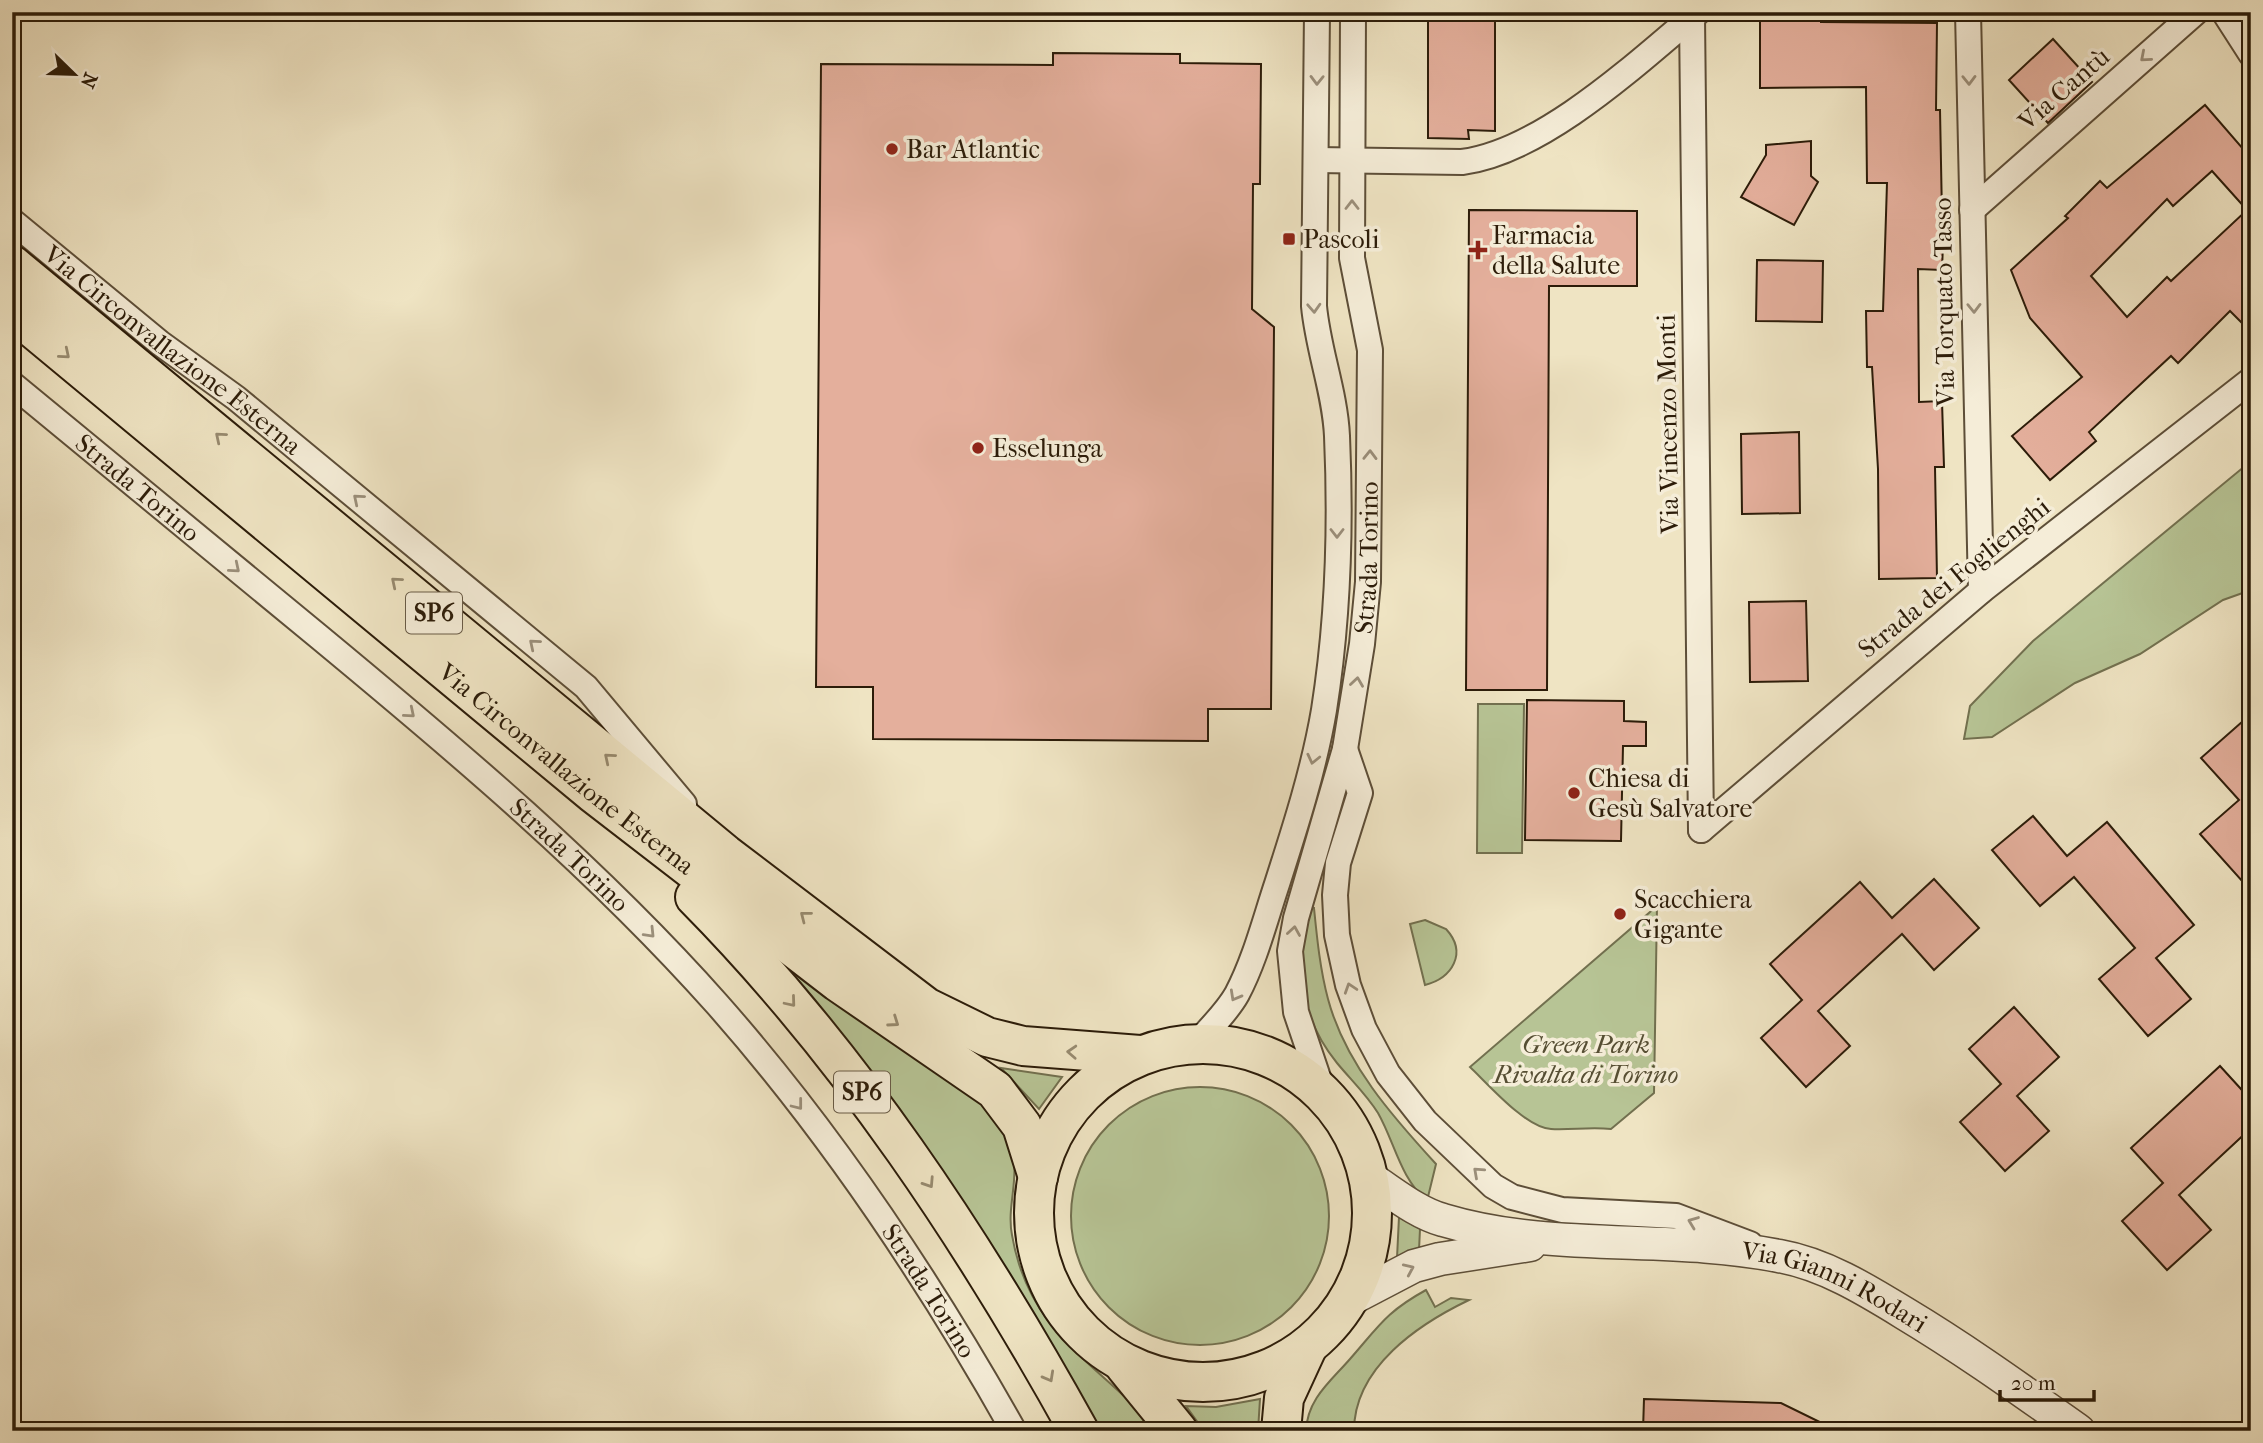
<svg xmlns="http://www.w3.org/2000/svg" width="2263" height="1443" viewBox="0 0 2263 1443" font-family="'IM FELL French Canon',serif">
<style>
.green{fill:#b7c495;stroke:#72704f;stroke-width:2}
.building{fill:#e4af9c;stroke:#2c1c09;stroke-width:2;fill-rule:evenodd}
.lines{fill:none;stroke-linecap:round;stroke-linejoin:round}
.minor-casing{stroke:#5d4e38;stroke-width:28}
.tertiary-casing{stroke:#5d4e38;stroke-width:35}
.primary-casing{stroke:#2c1c09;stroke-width:42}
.minor{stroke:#f5edd8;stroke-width:24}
.tertiary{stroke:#f5edd8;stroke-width:32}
.primary{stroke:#efe4c3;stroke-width:38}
.oneway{stroke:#9b8f7b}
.oneway2{stroke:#978a6f}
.poi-dot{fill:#8f2418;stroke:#f5edd8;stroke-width:2.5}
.labels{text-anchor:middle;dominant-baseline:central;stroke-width:7;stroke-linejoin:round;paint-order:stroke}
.shield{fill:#f5edd8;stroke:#685b47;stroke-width:2}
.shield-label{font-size:24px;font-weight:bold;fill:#2c1c09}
.street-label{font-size:26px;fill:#2c1c09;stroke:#f5edd8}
.poi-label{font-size:26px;fill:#2c1c09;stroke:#f5edd8;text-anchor:start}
.park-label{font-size:26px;font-style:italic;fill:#564e33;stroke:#f5edd8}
</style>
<rect width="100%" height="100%" fill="#efe4c3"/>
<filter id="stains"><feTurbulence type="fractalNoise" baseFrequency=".00286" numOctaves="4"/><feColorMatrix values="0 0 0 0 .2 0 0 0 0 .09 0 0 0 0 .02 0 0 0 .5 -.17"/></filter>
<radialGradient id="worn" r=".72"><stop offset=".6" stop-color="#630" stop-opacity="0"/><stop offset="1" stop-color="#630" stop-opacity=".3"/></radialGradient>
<g class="green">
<polygon points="2251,461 2251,590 2223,600 2140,654 2075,683 1992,737 1964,739 1970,706 2033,641"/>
<polygon points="1478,704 1524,704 1522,853 1477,853"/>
<path d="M1657,906L1654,1093L1611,1129C1590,1127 1571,1130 1551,1129C1526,1128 1488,1084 1470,1067Z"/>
<path d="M1306,907L1314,908C1317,938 1320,969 1328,999C1345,1063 1392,1116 1436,1164L1427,1201C1400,1178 1395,1143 1378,1113C1366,1094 1351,1080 1337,1063C1298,1015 1296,965 1306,907Z"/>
<path d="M1425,920L1446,929C1468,953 1452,978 1425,985L1410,924Z"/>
<path d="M757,936L999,1115C1004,1129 1013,1146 1014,1160C1017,1185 1007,1210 1012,1235C1029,1335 1098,1363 1159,1431H1095Z"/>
<polygon points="1001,1068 1062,1077 1039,1109"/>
<circle cx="1200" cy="1216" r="129"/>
<polygon points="1399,1217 1420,1229 1419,1250 1397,1258"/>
<path d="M1426,1290L1435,1307L1451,1298L1469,1300C1419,1324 1354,1367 1354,1431H1306C1307,1399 1331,1381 1350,1359C1379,1326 1386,1312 1426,1290Z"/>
<polygon points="1260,1399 1258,1431 1204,1431 1186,1406 1216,1407"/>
</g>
<g class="building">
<polygon points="1428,12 1495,12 1495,131 1468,130 1469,139 1428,138"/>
<polygon points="1821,17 1821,22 1937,23 1936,110 1940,110 1942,216 1944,217 1942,270 1918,269 1919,402 1942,401 1944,467 1935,467 1937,578 1879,579 1878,469 1872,367 1867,367 1866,311 1883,311 1887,183 1867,183 1866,87 1760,88 1760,18"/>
<polygon points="2053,39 2092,82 2048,123 2009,80"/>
<polygon points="1053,53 1180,54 1180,63 1261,64 1260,184 1253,184 1252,309 1274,327 1271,709 1208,709 1208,741 873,739 873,687 816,687 821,64 1053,65"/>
<path d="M2205,105L2251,158V332L2230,311L2178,363L2171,356L2089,432L2096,441L2050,480L2012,436L2082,377L2030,318L2011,270L2068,218L2065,216L2100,181L2107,188ZM2212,171L2247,210L2171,281L2167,277L2127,317L2091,276L2167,199L2173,206Z"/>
<polygon points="1811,141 1811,176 1818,182 1794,225 1741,197 1766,155 1766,145"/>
<polygon points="1469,210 1637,211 1637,286 1549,286 1547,690 1466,690"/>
<polygon points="1757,260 1823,261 1822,322 1756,321"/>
<polygon points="1799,432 1800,513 1742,514 1741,434"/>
<polygon points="1806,601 1808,681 1750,682 1749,602"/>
<polygon points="1527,700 1624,701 1624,721 1646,722 1646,746 1623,746 1621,841 1525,840"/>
<polygon points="2251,714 2251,891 2200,834 2239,800 2201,758"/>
<polygon points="2033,816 2067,856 2107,822 2194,925 2156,958 2191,999 2148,1036 2099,979 2135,948 2074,877 2040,906 1992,850"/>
<polygon points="1934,879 1979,928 1934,970 1902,934 1818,1011 1850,1046 1806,1087 1761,1038 1802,1000 1770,964 1860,882 1892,918"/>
<polygon points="2014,1007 2059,1057 2017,1096 2049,1131 2005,1171 1960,1122 2001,1084 1969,1049"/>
<polygon points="2220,1066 2251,1100 2251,1128 2179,1195 2211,1230 2167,1270 2122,1221 2163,1183 2131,1148"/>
<polygon points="1644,1399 1781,1403 1838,1431 1643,1431"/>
</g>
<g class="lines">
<g class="minor-casing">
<g id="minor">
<polyline points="1968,12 1981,591"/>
<polyline points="2224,12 2251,54"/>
<polyline points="1692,17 1701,830"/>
<path d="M1316,160L1462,162C1542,152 1636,64 1698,12"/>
<polyline points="1972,210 2196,12"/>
<path id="s1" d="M12,221L160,343L236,398L586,687L684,804"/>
<path id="s2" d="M12,384C114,468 216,552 318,636C457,751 597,869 717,1004C831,1133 929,1280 1014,1431"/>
<polyline points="1345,749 1360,793 1338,863 1335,895 1337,935 1348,985 1364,1029 1388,1074 1425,1121 1493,1186 1512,1197 1562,1210 1676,1216 1750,1244"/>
<polyline points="1701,830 1981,591 2251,380"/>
<path d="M1197,1043C1211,1027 1227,1012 1237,994C1255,960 1265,920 1277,884C1295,828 1314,769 1324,710C1338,621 1341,526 1337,436C1335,392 1318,350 1314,306L1317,12"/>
<path id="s3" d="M1323,1092L1296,1012L1290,951L1296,918L1345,749L1362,644L1368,582L1370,350L1352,258L1353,12"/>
</g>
</g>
<g class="tertiary-casing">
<g id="tertiary">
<path id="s4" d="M1370,1178C1392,1192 1417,1213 1443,1220C1553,1253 1668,1234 1779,1256C1824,1264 1865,1289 1904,1313C1964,1349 2021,1390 2079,1431"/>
<polyline points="1349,1300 1414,1266 1440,1259 1530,1245"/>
</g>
</g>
<g class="primary-casing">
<g id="primary">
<polyline points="12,265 725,854 926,1007 987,1037 1023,1046 1140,1055"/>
<path id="s5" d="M12,311L593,793L838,982L995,1090L1022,1126L1038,1177"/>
<path d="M695,897C850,1054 972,1238 1079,1431"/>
<circle cx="1203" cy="1213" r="169"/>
<polyline points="1125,1366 1178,1431"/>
<polyline points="1281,1431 1284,1398 1307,1348"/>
</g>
</g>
<use href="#minor" class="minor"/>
<use href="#tertiary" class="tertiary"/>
<use href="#primary" class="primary"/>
</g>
<defs><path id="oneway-chevron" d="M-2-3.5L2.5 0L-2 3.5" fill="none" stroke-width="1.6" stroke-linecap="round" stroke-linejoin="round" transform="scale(1.75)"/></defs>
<g class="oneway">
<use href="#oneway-chevron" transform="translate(2145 57) rotate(139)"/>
<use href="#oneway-chevron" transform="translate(1317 80) rotate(91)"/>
<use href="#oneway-chevron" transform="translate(1969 80) rotate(89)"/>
<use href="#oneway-chevron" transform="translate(1352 205) rotate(-90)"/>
<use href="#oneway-chevron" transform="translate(1314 308) rotate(87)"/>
<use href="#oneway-chevron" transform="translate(1974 308) rotate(89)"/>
<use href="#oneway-chevron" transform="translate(1370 455) rotate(-89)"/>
<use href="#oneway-chevron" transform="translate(358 499) rotate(-140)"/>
<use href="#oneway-chevron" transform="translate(1337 533) rotate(90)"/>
<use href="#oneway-chevron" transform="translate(235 568) rotate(40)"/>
<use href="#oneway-chevron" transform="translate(534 644) rotate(-140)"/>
<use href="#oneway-chevron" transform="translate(1357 682) rotate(-82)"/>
<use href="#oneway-chevron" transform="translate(410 713) rotate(40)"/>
<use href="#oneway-chevron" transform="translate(1313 759) rotate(103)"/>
<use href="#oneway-chevron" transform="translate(1294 931) rotate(-81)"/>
<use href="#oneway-chevron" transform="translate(650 933) rotate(46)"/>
<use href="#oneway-chevron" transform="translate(1350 988) rotate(-108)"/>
<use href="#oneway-chevron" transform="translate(1235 996) rotate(119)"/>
<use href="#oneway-chevron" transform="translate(798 1105) rotate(52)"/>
<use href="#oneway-chevron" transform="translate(1478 1172) rotate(-138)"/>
<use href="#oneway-chevron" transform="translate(1693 1222) rotate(-159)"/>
<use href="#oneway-chevron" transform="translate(1409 1269) rotate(-24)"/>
</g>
<g class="oneway2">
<use href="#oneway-chevron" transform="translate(65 354) rotate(40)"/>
<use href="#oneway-chevron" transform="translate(220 437) rotate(-140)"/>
<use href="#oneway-chevron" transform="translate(396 582) rotate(-140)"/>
<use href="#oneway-chevron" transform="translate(609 758) rotate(-140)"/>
<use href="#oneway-chevron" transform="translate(805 916) rotate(-142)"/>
<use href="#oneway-chevron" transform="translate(791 1002) rotate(50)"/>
<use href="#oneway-chevron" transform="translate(894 1022) rotate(35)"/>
<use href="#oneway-chevron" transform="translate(1072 1052) rotate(-177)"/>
<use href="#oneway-chevron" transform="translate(929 1183) rotate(57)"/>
<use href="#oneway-chevron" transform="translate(1049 1377) rotate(61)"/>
</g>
<g class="poi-dot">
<circle cx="892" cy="149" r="7"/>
<rect x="1282" y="232" width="14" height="14" rx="3.5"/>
<path d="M1474.5 239.5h7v7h7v7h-7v7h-7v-7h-7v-7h7z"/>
<circle cx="978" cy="448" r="7"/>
<circle cx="1574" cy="793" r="7"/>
<circle cx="1620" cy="914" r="7"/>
</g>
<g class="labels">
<g class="shield">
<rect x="406" y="592.5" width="56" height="41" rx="5"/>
<rect x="834" y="1071.5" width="56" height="41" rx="5"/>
</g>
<g class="shield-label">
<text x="434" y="613">SP6</text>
<text x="862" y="1092">SP6</text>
</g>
<g class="street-label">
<text transform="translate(2064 89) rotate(-41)">Via Cantù</text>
<text transform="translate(1944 302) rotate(-91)">Via Torquato Tasso</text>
<text stroke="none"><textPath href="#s1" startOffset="206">Via Circonvallazione Esterna</textPath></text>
<text transform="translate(1668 424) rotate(-91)">Via Vincenzo Monti</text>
<text stroke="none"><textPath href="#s2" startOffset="163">Strada Torino</textPath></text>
<text stroke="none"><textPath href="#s3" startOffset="548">Strada Torino</textPath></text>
<text transform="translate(1954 578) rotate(-39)">Strada dei Foglienghi</text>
<text stroke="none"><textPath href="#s5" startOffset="719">Via Circonvallazione Esterna</textPath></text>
<text stroke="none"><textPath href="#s2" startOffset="730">Strada Torino</textPath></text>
<text stroke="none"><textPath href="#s4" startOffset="486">Via Gianni Rodari</textPath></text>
<text stroke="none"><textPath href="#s2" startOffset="1297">Strada Torino</textPath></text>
</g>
<g class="poi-label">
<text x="906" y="149">Bar Atlantic</text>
<text x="1492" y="235">Farmacia<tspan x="1492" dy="30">della Salute</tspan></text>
<text x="1303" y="239">Pascoli</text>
<text x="992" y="448">Esselunga</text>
<text x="1588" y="778">Chiesa di<tspan x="1588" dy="30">Gesù Salvatore</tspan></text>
<text x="1634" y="899">Scacchiera<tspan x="1634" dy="30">Gigante</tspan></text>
</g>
<g class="park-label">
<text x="1586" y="1044">Green Park<tspan x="1586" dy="30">Rivalta di Torino</tspan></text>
</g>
</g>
<rect width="2263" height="1443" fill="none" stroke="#efe4c3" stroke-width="42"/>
<rect x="14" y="14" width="2235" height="1415" fill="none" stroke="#2c1c09" stroke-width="3.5"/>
<rect x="21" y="21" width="2221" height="1401" fill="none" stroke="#2c1c09" stroke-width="2"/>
<g transform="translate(74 74) rotate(113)" stroke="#f5edd8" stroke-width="5" paint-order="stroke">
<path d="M0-5L12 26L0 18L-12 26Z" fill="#2c1c09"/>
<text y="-10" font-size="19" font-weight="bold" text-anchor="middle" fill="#2c1c09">N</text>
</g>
<path d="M2000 1390v10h94v-10" fill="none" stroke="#2c1c09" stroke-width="3.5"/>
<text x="2011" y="1390" font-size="21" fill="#2c1c09" stroke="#f5edd8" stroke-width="5" paint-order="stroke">20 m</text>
<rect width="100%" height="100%" filter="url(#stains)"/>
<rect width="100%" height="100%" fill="url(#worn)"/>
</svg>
